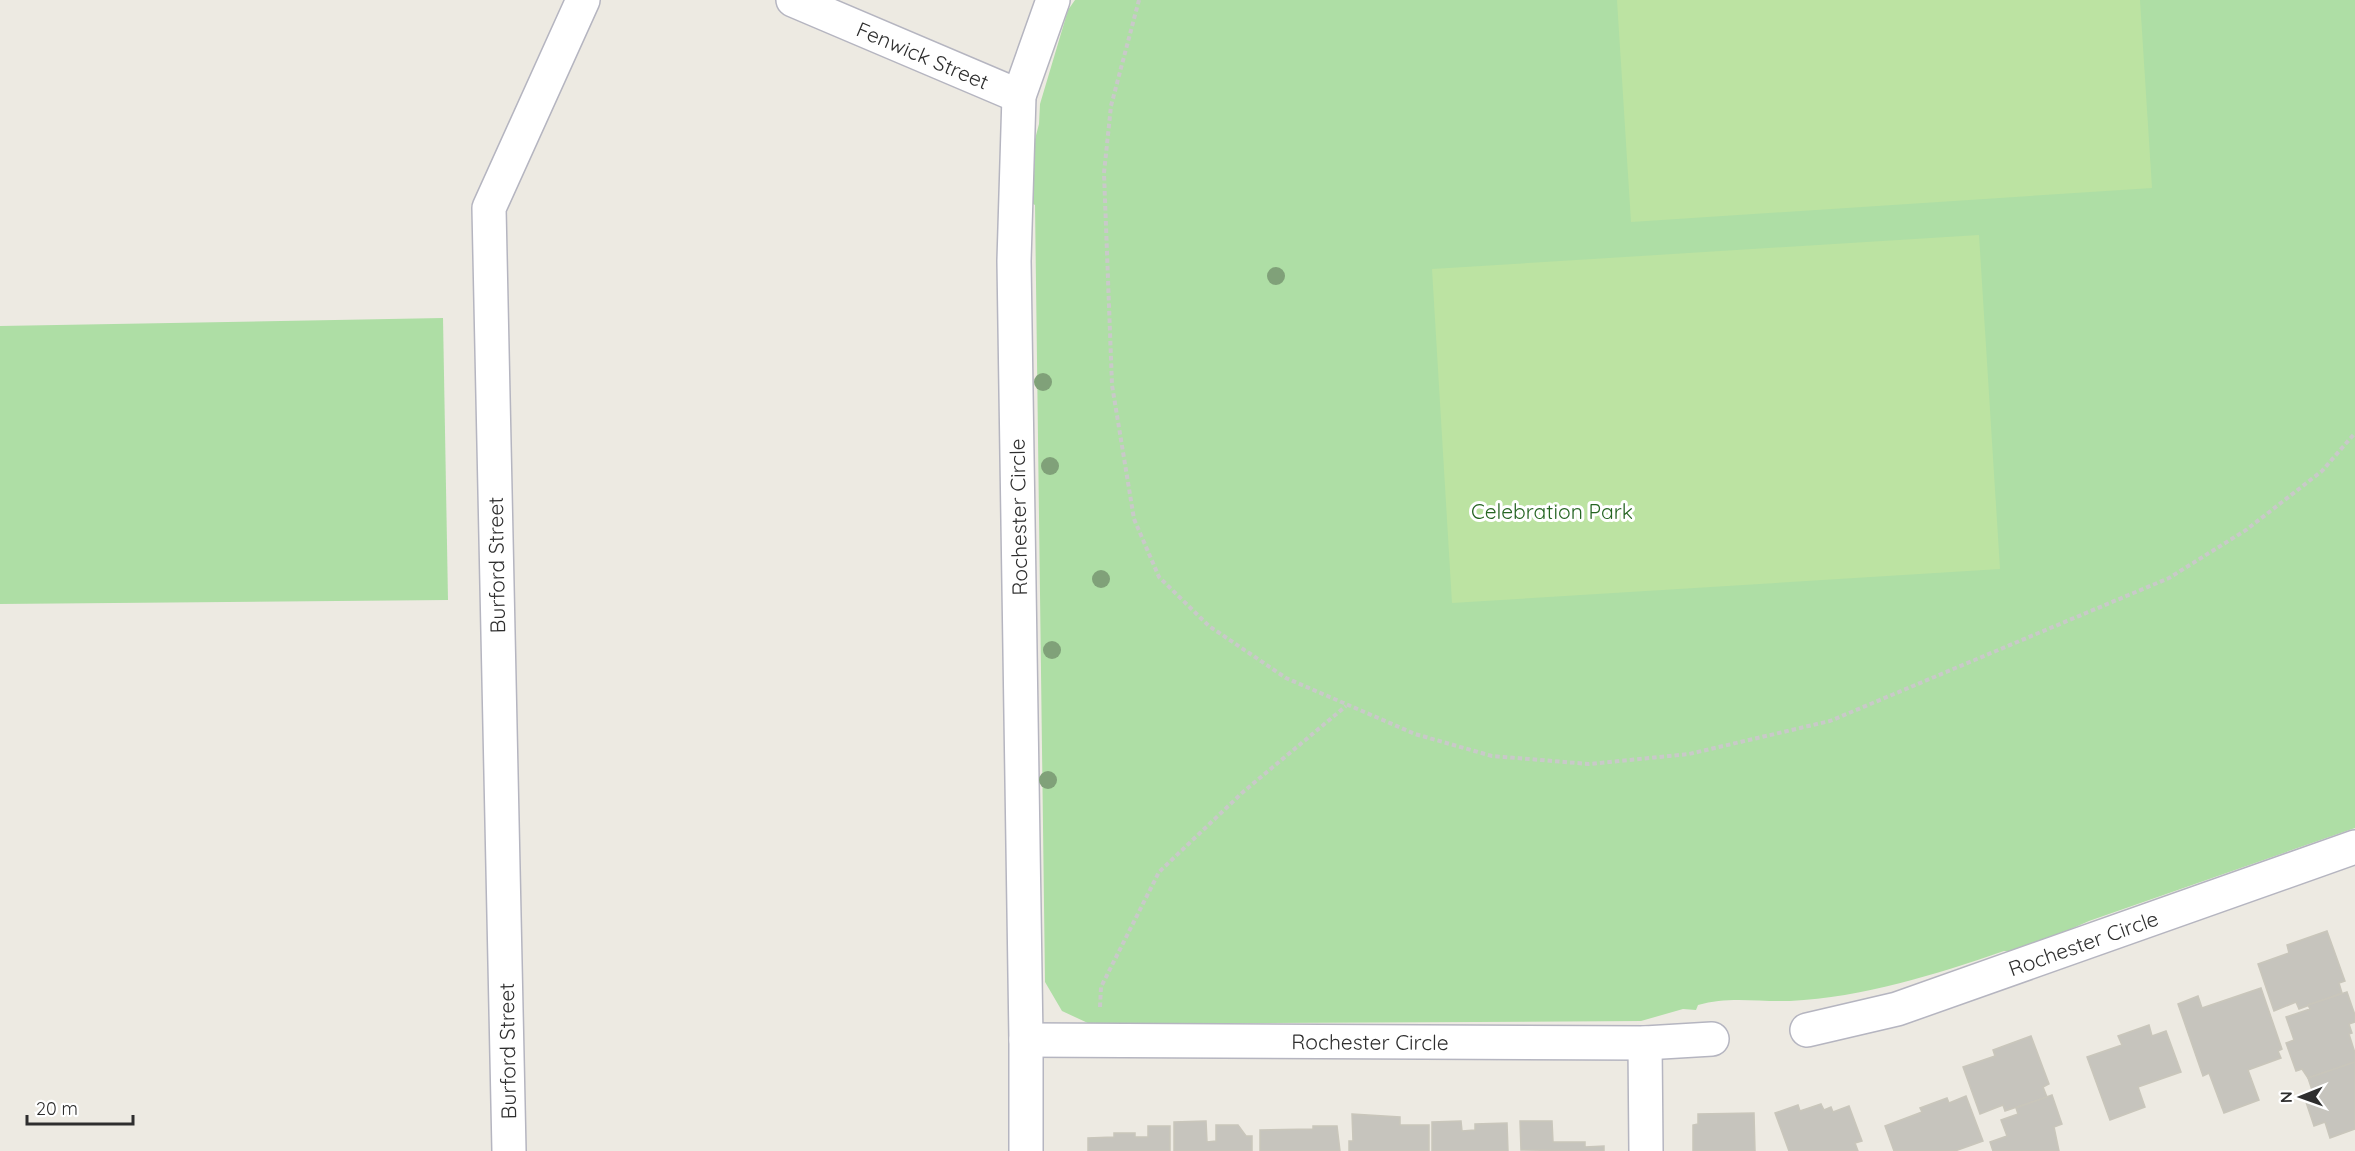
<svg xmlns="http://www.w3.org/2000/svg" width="2355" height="1151" viewBox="0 0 2355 1151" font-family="Quicksand,sans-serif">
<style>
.green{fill:#aedea5}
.pitch{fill:#bce3a2}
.building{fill:#c6c4bd;stroke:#c9c6bb;stroke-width:1.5}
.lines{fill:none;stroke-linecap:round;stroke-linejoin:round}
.minor-casing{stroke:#b5b5c0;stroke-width:36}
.path{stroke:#c9c9c9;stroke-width:4;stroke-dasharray:4.5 3;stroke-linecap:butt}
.minor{stroke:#fff;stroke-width:33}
.tree{fill:#80a179}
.labels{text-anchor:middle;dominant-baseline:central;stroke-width:6;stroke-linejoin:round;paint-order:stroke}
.street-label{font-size:21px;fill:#2e2e2e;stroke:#fff}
.park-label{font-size:21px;fill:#266523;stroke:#fff}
</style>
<rect width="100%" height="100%" fill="#edeae2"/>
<g class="green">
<path d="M1075,0H2355V828L2089,921L2019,952L2004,951C1934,975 1864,997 1790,1001C1758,1002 1729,996 1698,1005L1696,1010L1683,1009L1641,1021L1090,1024L1062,1011L1045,982L1035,205L1020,196L1039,124L1040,104L1068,10Z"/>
<polygon points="443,318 448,600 0,604 0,326"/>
</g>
<g class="pitch">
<polygon points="1617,0 2140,0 2152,188 1631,222"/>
<polygon points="1979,235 2000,569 1452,603 1432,269"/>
</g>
<g class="building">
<polygon points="2327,931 2345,981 2339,983 2342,993 2299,1009 2296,1002 2274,1011 2258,964 2289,953 2287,945"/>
<polygon points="2261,988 2282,1049 2278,1051 2281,1058 2248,1070 2259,1100 2224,1113 2209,1073 2203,1076 2178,1004 2198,996 2202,1008"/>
<polygon points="2347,992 2355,1015 2355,1022 2349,1024 2352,1033 2349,1034 2355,1053 2355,1062 2308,1078 2302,1069 2296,1071 2286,1043 2294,1040 2286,1017 2310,1009 2308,1005"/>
<polygon points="2149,1025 2152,1036 2166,1031 2181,1072 2138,1087 2145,1107 2110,1120 2087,1057 2122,1045 2118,1036"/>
<polygon points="2031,1036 2049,1084 2043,1087 2047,1097 2005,1111 2003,1105 1980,1114 1963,1067 1995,1056 1993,1050"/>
<polygon points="2355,1062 2355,1129 2330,1138 2325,1122 2314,1126 2303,1093 2312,1090 2308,1078"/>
<polygon points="2052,1095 2062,1124 2054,1127 2059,1151 1993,1151 1990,1142 2007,1136 2001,1120 2018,1114 2016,1108"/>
<polygon points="1966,1096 1983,1141 1955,1151 1894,1151 1885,1126 1922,1112 1920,1108 1947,1098 1949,1103"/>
<polygon points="1821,1104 1824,1110 1831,1107 1833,1112 1849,1106 1862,1141 1855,1143 1858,1151 1789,1151 1775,1113 1798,1105 1800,1111"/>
<polygon points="1754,1113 1755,1151 1693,1151 1693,1125 1698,1124 1698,1114"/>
<polygon points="1352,1114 1400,1117 1400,1125 1429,1125 1429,1151 1349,1151 1349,1141 1353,1141"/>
<polygon points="1206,1121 1207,1142 1216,1141 1216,1125 1238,1125 1246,1136 1252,1136 1252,1151 1174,1151 1174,1122"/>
<polygon points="1461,1121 1462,1131 1475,1130 1475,1124 1507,1123 1508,1151 1432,1151 1432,1122"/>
<polygon points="1520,1121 1552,1121 1553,1142 1585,1142 1585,1147 1604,1146 1604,1151 1521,1150"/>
<polygon points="1148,1126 1170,1126 1170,1151 1088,1151 1088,1138 1114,1137 1114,1133 1135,1133 1135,1137 1148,1137"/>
<polygon points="1313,1126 1337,1126 1340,1151 1260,1151 1260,1130 1313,1129"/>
</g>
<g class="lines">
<g class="minor-casing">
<g id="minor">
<path id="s1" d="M793,0L1019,96"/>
<path id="s2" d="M1807,1030L1897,1009L2355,847"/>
<path id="s3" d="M1026,1040L1645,1043L1712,1039"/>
<polyline points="1645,1043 1646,1151"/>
<polyline points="509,1151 489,208 583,0"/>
<polyline points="1026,1151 1026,1040 1014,261 1019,96 1053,0"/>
</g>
</g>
<g class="path">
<polyline points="1139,0 1111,106 1104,173 1112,385 1134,519 1159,577 1209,626 1286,678 1415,734 1492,756 1589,764 1689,754 1830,721 2169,578 2246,530 2322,471 2355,433"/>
<polyline points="1100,1007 1101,987 1159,872 1243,792 1346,706"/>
</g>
<use href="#minor" class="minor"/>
</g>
<g class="tree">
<circle cx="1276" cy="276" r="9"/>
<circle cx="1043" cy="382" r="9"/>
<circle cx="1050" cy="466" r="9"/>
<circle cx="1101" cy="579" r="9"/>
<circle cx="1052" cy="650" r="9"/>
<circle cx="1048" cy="780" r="9"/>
</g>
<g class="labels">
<g class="street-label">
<text stroke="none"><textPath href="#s1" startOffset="141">Fenwick Street</textPath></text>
<text transform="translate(1018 517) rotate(-91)">Rochester Circle</text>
<text transform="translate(496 565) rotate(-91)">Burford Street</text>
<text stroke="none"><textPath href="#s2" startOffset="290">Rochester Circle</textPath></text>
<text stroke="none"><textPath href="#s3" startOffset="344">Rochester Circle</textPath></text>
<text transform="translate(507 1051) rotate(-91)">Burford Street</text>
</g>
<g class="park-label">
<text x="1552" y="511">Celebration Park</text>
</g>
</g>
<g transform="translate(2301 1097) rotate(269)" stroke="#ffffff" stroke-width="4.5" paint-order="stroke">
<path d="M0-4.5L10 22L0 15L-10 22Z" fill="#2e2e2e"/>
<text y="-9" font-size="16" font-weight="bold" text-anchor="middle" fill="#2e2e2e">N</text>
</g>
<path d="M27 1115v9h106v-9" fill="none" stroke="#2e2e2e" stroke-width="3"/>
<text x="36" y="1115" font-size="18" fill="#2e2e2e" stroke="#ffffff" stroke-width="4.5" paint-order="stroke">20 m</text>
</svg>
